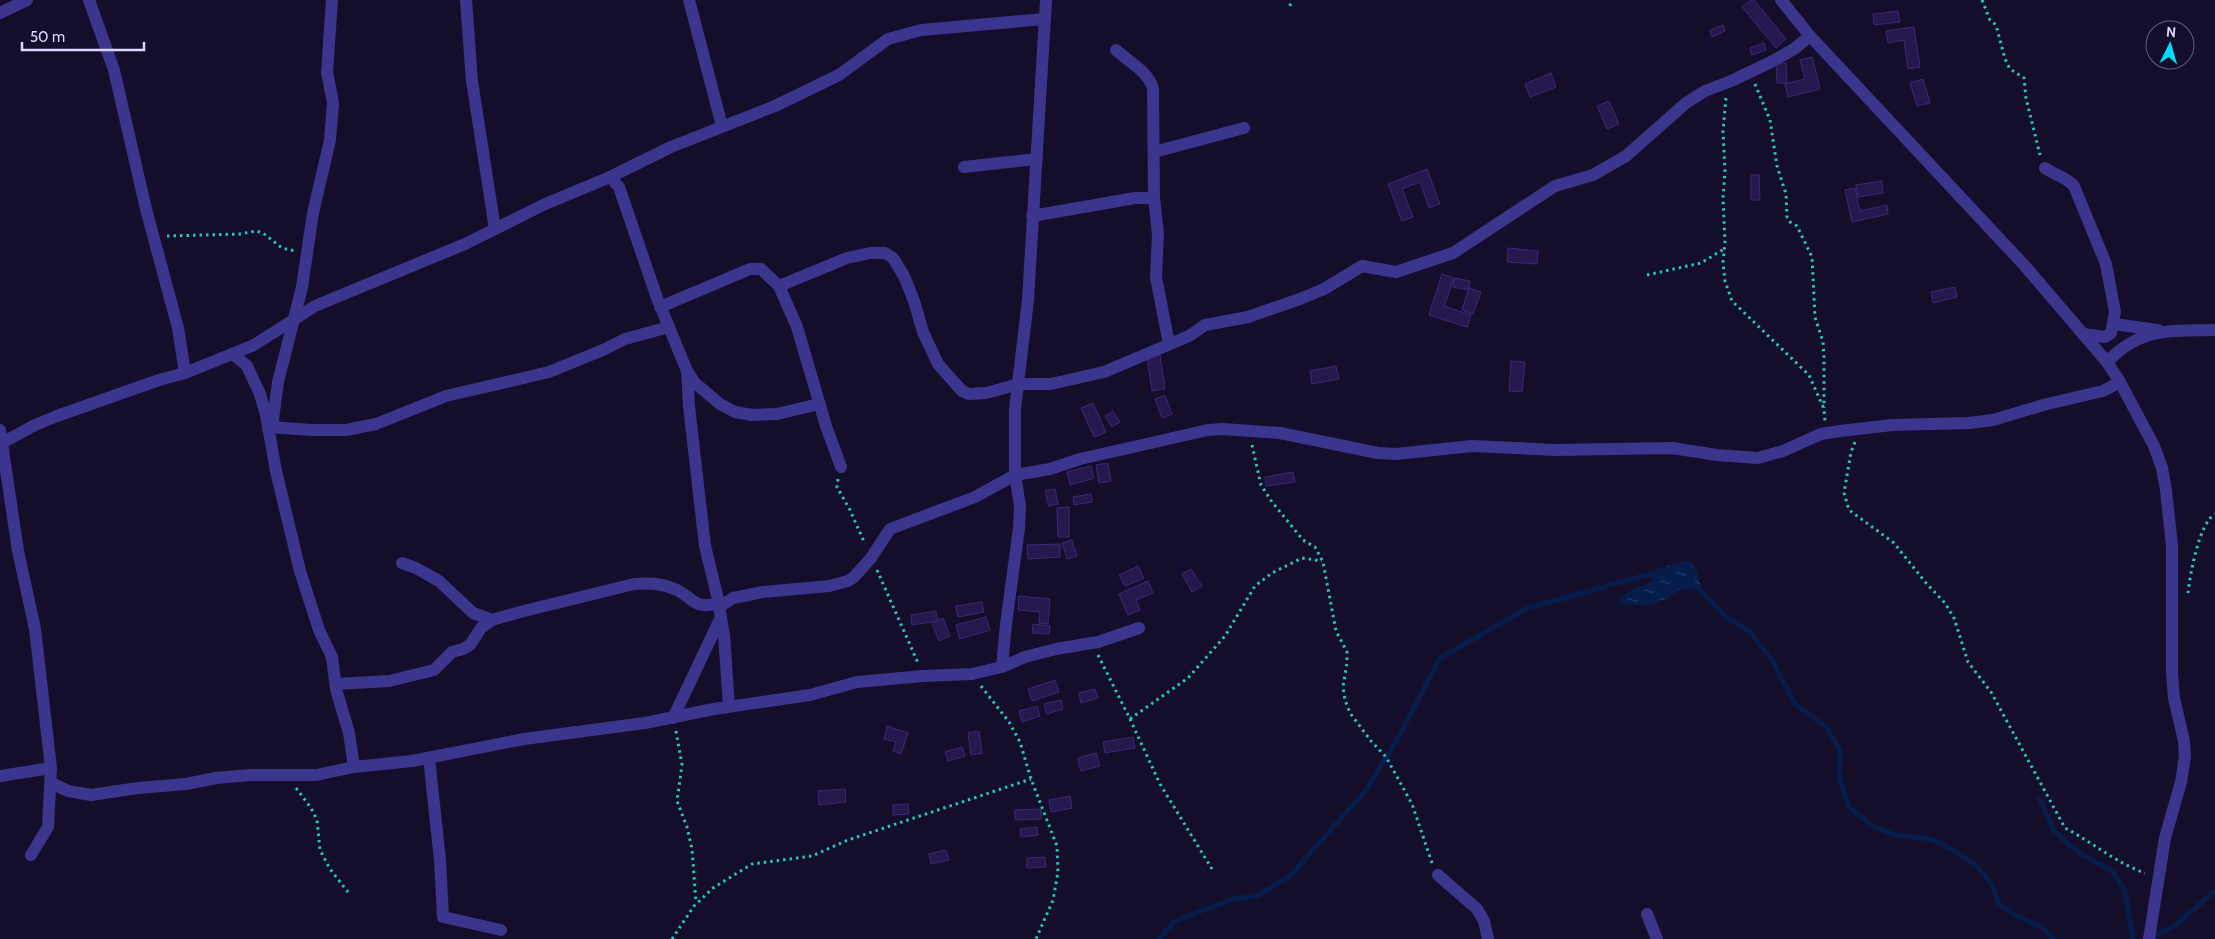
<svg xmlns="http://www.w3.org/2000/svg" width="2215" height="939" viewBox="0 0 2215 939" font-family="Cabin,sans-serif">
<style>
.water{fill:url(#water-ripples)}
.lines{fill:none;stroke-linecap:round;stroke-linejoin:round}
.stream{stroke:#061d4c;stroke-width:5}
.building{fill:#25184d;stroke:#3c287b}
.path{stroke:#25c6c2;stroke-width:3;stroke-dasharray:2.5 4;stroke-linecap:butt}
.minor{stroke:#3c358d;stroke-width:12}
</style>
<defs>
<pattern id="water-ripples" width="26" height="14" patternUnits="userSpaceOnUse" patternTransform="scale(1.25)"><rect width="26" height="14" fill="#061d4c"/><path d="M2 4q2-2 4 0t4 0M15 11q2-2 4 0t4 0" fill="none" stroke="#2a3d67"/></pattern>
</defs>
<rect width="100%" height="100%" fill="#140e2a"/>
<polygon class="water" points="1684,561 1692,563 1697,572 1701,587 1678,590 1670,597 1653,605 1619,604 1619,599 1631,590 1653,581 1655,570"/>
<g class="lines">
<g class="stream">
<polyline points="1693,583 1726,617 1749,631 1772,660 1795,704 1826,727 1840,750 1839,775 1848,806 1871,825 1895,835 1931,839 1951,849 1977,866 1991,883 1999,904 2019,917 2043,928 2054,939"/>
<polyline points="2040,799 2054,831 2079,853 2112,871 2125,891 2133,939"/>
<polyline points="2151,938 2176,925 2215,891"/>
<polyline points="1159,939 1175,921 1233,899 1257,896 1290,876 1367,789 1398,738 1440,658 1528,608 1650,574 1659,575"/>
</g>
</g>
<g class="building">
<polygon points="1751,0 1754,0 1786,39 1776,48 1742,7"/>
<polygon points="1898,11 1900,22 1874,25 1873,14"/>
<polygon points="1723,25 1725,31 1712,37 1710,30"/>
<polygon points="1914,27 1920,67 1908,69 1904,40 1888,43 1886,31"/>
<polygon points="1764,43 1766,50 1752,55 1750,48"/>
<polygon points="1812,57 1820,89 1788,97 1785,84 1805,79 1800,60"/>
<polygon points="1776,63 1786,63 1787,83 1777,83"/>
<polygon points="1551,73 1556,87 1530,97 1525,84"/>
<polygon points="1923,79 1930,103 1917,106 1910,83"/>
<polygon points="1609,101 1619,124 1607,129 1597,106"/>
<polygon points="1427,169 1440,204 1429,208 1420,182 1402,189 1413,217 1402,221 1388,184"/>
<polygon points="1751,175 1759,175 1760,200 1751,200"/>
<polygon points="1882,181 1883,193 1858,197 1856,185"/>
<polygon points="1855,188 1860,211 1887,205 1888,214 1852,222 1845,190"/>
<polygon points="1508,248 1538,251 1537,264 1507,262"/>
<polygon points="1442,274 1454,278 1444,306 1471,315 1467,327 1429,315"/>
<polygon points="1455,278 1470,281 1468,290 1453,287"/>
<polygon points="1955,287 1957,297 1933,303 1931,292"/>
<polygon points="1469,288 1481,292 1473,314 1462,310"/>
<polygon points="1160,355 1165,389 1152,391 1147,357"/>
<polygon points="1511,361 1525,362 1522,392 1509,391"/>
<polygon points="1336,366 1339,379 1312,384 1310,371"/>
<polygon points="1165,395 1172,414 1162,418 1155,399"/>
<polygon points="1093,403 1106,432 1094,437 1081,408"/>
<polygon points="1113,411 1120,422 1112,427 1105,416"/>
<polygon points="1108,463 1111,481 1099,483 1096,465"/>
<polygon points="1091,466 1094,478 1070,485 1067,472"/>
<polygon points="1293,472 1295,482 1266,486 1265,477"/>
<polygon points="1055,489 1058,504 1049,506 1045,491"/>
<polygon points="1091,494 1092,502 1074,505 1073,497"/>
<polygon points="1069,507 1069,537 1058,537 1057,508"/>
<polygon points="1072,540 1077,556 1067,559 1062,543"/>
<polygon points="1060,544 1060,557 1028,559 1027,545"/>
<polygon points="1138,566 1144,578 1125,586 1119,575"/>
<polygon points="1191,569 1202,586 1192,592 1182,574"/>
<polygon points="1148,581 1153,593 1136,600 1140,610 1128,615 1119,594"/>
<polygon points="1019,596 1050,599 1048,624 1039,623 1040,612 1018,610"/>
<polygon points="982,602 984,612 958,617 956,606"/>
<polygon points="936,611 938,621 912,625 911,615"/>
<polygon points="986,617 990,630 960,639 956,625"/>
<polygon points="943,618 950,636 939,641 932,623"/>
<polygon points="1033,624 1050,626 1049,634 1032,633"/>
<polygon points="1055,680 1059,692 1032,701 1028,689"/>
<polygon points="1095,689 1098,698 1081,703 1079,693"/>
<polygon points="1061,700 1063,709 1047,714 1044,704"/>
<polygon points="1037,706 1040,716 1022,722 1019,711"/>
<polygon points="887,726 908,733 901,754 893,751 896,742 884,739"/>
<polygon points="979,731 982,753 971,755 968,733"/>
<polygon points="1133,737 1135,748 1105,753 1103,742"/>
<polygon points="962,747 965,756 948,761 945,752"/>
<polygon points="1096,753 1100,766 1081,771 1078,758"/>
<polygon points="845,789 846,802 819,805 818,791"/>
<polygon points="1070,796 1072,808 1051,812 1049,800"/>
<polygon points="908,804 909,814 893,815 893,805"/>
<polygon points="1041,809 1041,819 1015,820 1015,810"/>
<polygon points="1037,827 1038,835 1021,837 1020,829"/>
<polygon points="946,850 949,860 931,864 929,854"/>
<polygon points="1045,857 1046,867 1027,868 1027,858"/>
</g>
<g class="lines">
<g class="path">
<polyline points="1982,0 1990,20 1996,25 2005,59 2010,69 2024,78 2026,98 2040,155"/>
<polyline points="1290,6 1291,0"/>
<polyline points="1755,84 1770,120 1777,166 1786,194 1787,217 1790,222 1797,226 1812,257 1815,317 1823,342 1824,357 1824,408"/>
<polyline points="1726,98 1723,131 1725,172 1723,198 1725,242 1723,262 1725,281 1732,301 1809,375 1824,409 1825,421"/>
<polyline points="167,236 240,234 256,231 263,233 282,248 295,251"/>
<polyline points="1647,275 1701,263 1724,249"/>
<path d="M1855,442L1851,452L1844,493L1849,510L1894,543L1926,583L1945,603L1954,618L1968,662L1991,692L2065,828C2092,842 2116,863 2145,873"/>
<polyline points="1252,445 1261,485 1272,502 1303,540 1315,547 1323,562 1336,631 1347,652 1347,663 1343,687 1345,700 1350,713 1371,741 1386,757 1412,804 1432,863"/>
<polyline points="838,479 837,487 850,510 865,544"/>
<polyline points="877,570 918,663"/>
<path d="M2188,593C2190,575 2199,523 2215,514"/>
<polyline points="1098,655 1130,719 1160,784 1212,869"/>
<polyline points="981,686 1009,722 1020,742 1031,779 1057,846 1058,872 1053,900 1036,939"/>
<polyline points="1130,719 1188,678 1225,636 1255,586 1272,573 1302,558 1322,561"/>
<polyline points="676,731 682,765 677,801 687,827 692,849 696,903"/>
<polyline points="296,788 311,808 317,820 320,850 330,869 348,892"/>
<polyline points="672,939 694,906 713,888 752,864 812,856 848,840 1031,779"/>
</g>
<g class="minor">
<polyline points="89,0 114,70 146,209 178,328 185,373"/>
<polyline points="466,0 472,81 495,229"/>
<polyline points="689,0 722,126"/>
<polyline points="1781,0 1810,36 2024,265 2083,334 2107,362 2120,382 2154,446 2162,468 2166,490 2172,546 2172,673 2174,698 2184,741 2185,756 2181,782 2165,838 2149,939"/>
<polyline points="0,13 27,0"/>
<path d="M1116,50C1128,61 1150,73 1153,89L1154,198L1158,234L1156,277L1169,344"/>
<polyline points="1154,152 1244,128"/>
<polyline points="964,167 1037,159"/>
<path d="M2045,168C2054,175 2067,177 2074,186L2106,264L2115,312L2111,333L2105,337L2083,334"/>
<polyline points="610,177 619,187 657,298 687,371 695,383 720,404 735,412 752,415 777,414 819,404"/>
<polyline points="1032,216 1135,198 1154,198"/>
<polyline points="779,286 847,258 870,253 885,253 893,258 904,276 914,301 923,332 938,364 962,391 969,394 986,393 1019,384 1051,384 1104,372 1189,336 1205,325 1248,317 1300,299 1324,289 1362,266 1396,272 1453,253 1555,186 1593,175 1626,156 1686,103 1705,91 1731,81 1773,61 1794,49 1810,36"/>
<polyline points="660,307 750,269 761,269 779,286 797,327 826,426 841,467"/>
<polyline points="2114,324 2158,330"/>
<polyline points="233,354 247,366 260,394 266,415 276,471 300,571 319,630 332,657 336,689 349,733 354,767"/>
<path d="M2107,362C2141,327 2170,331 2215,330"/>
<polyline points="687,371 689,406 705,546 717,595 724,635 729,706"/>
<polyline points="268,427 312,430 346,430 376,424 446,396 549,372 603,350 625,339 669,327"/>
<polyline points="272,427 278,382 302,287 313,213 330,140 333,103 327,72 332,0"/>
<polyline points="0,430 18,551 35,629 51,768 48,827 31,855"/>
<polyline points="0,444 35,425 57,416 159,380 185,373 254,345 315,306 465,244 543,205 610,177 671,147 775,106 839,75 888,39 921,30 1045,19"/>
<polyline points="402,563 416,568 439,581 473,613 492,620"/>
<polyline points="719,607 733,598 763,592 829,586 848,581 854,577 871,558 890,529 975,497 1015,475 1050,469 1080,459 1208,430 1223,429 1280,433 1378,453 1396,454 1472,446 1555,450 1672,448 1717,455 1758,458 1783,451 1821,434 1840,431 1892,425 1969,423 1993,420 2047,404 2103,391 2120,382"/>
<polyline points="1002,667 1006,624 1019,528 1020,506 1015,475 1015,409 1028,300 1046,0"/>
<path d="M336,684L389,681L434,670L452,652L463,649L470,645L481,628L492,620L520,612L634,584C650,583 662,583 677,590C695,599 694,610 719,603"/>
<polyline points="673,718 721,617"/>
<polyline points="429,758 440,860 443,917 501,930"/>
<polyline points="0,776 51,768"/>
<polyline points="51,783 68,791 91,795 138,788 186,784 216,778 249,775 316,775 354,767 412,761 524,739 645,723 714,709 810,695 857,682 923,676 972,674 1002,667 1025,657 1056,649 1098,642 1139,628"/>
<polyline points="1438,875 1477,909 1484,921 1488,939"/>
<polyline points="1647,914 1657,939"/>
</g>
</g>
<g transform="translate(2170 45) rotate(5)"><circle r="24" fill="#140e2a" stroke="#645e7f"/>
<path d="M0-4L9 19L0 12L-9 19Z" fill="#03ddff"/>
<text y="-8" font-size="14" font-weight="bold" text-anchor="middle" fill="#ddd7ff">N</text>
</g>
<path d="M22 42v8h122v-8" fill="none" stroke="#ddd7ff" stroke-width="2.5"/>
<text x="30" y="42" font-size="15" fill="#ddd7ff" stroke="#140e2a" stroke-width="4" paint-order="stroke">50 m</text>
</svg>
